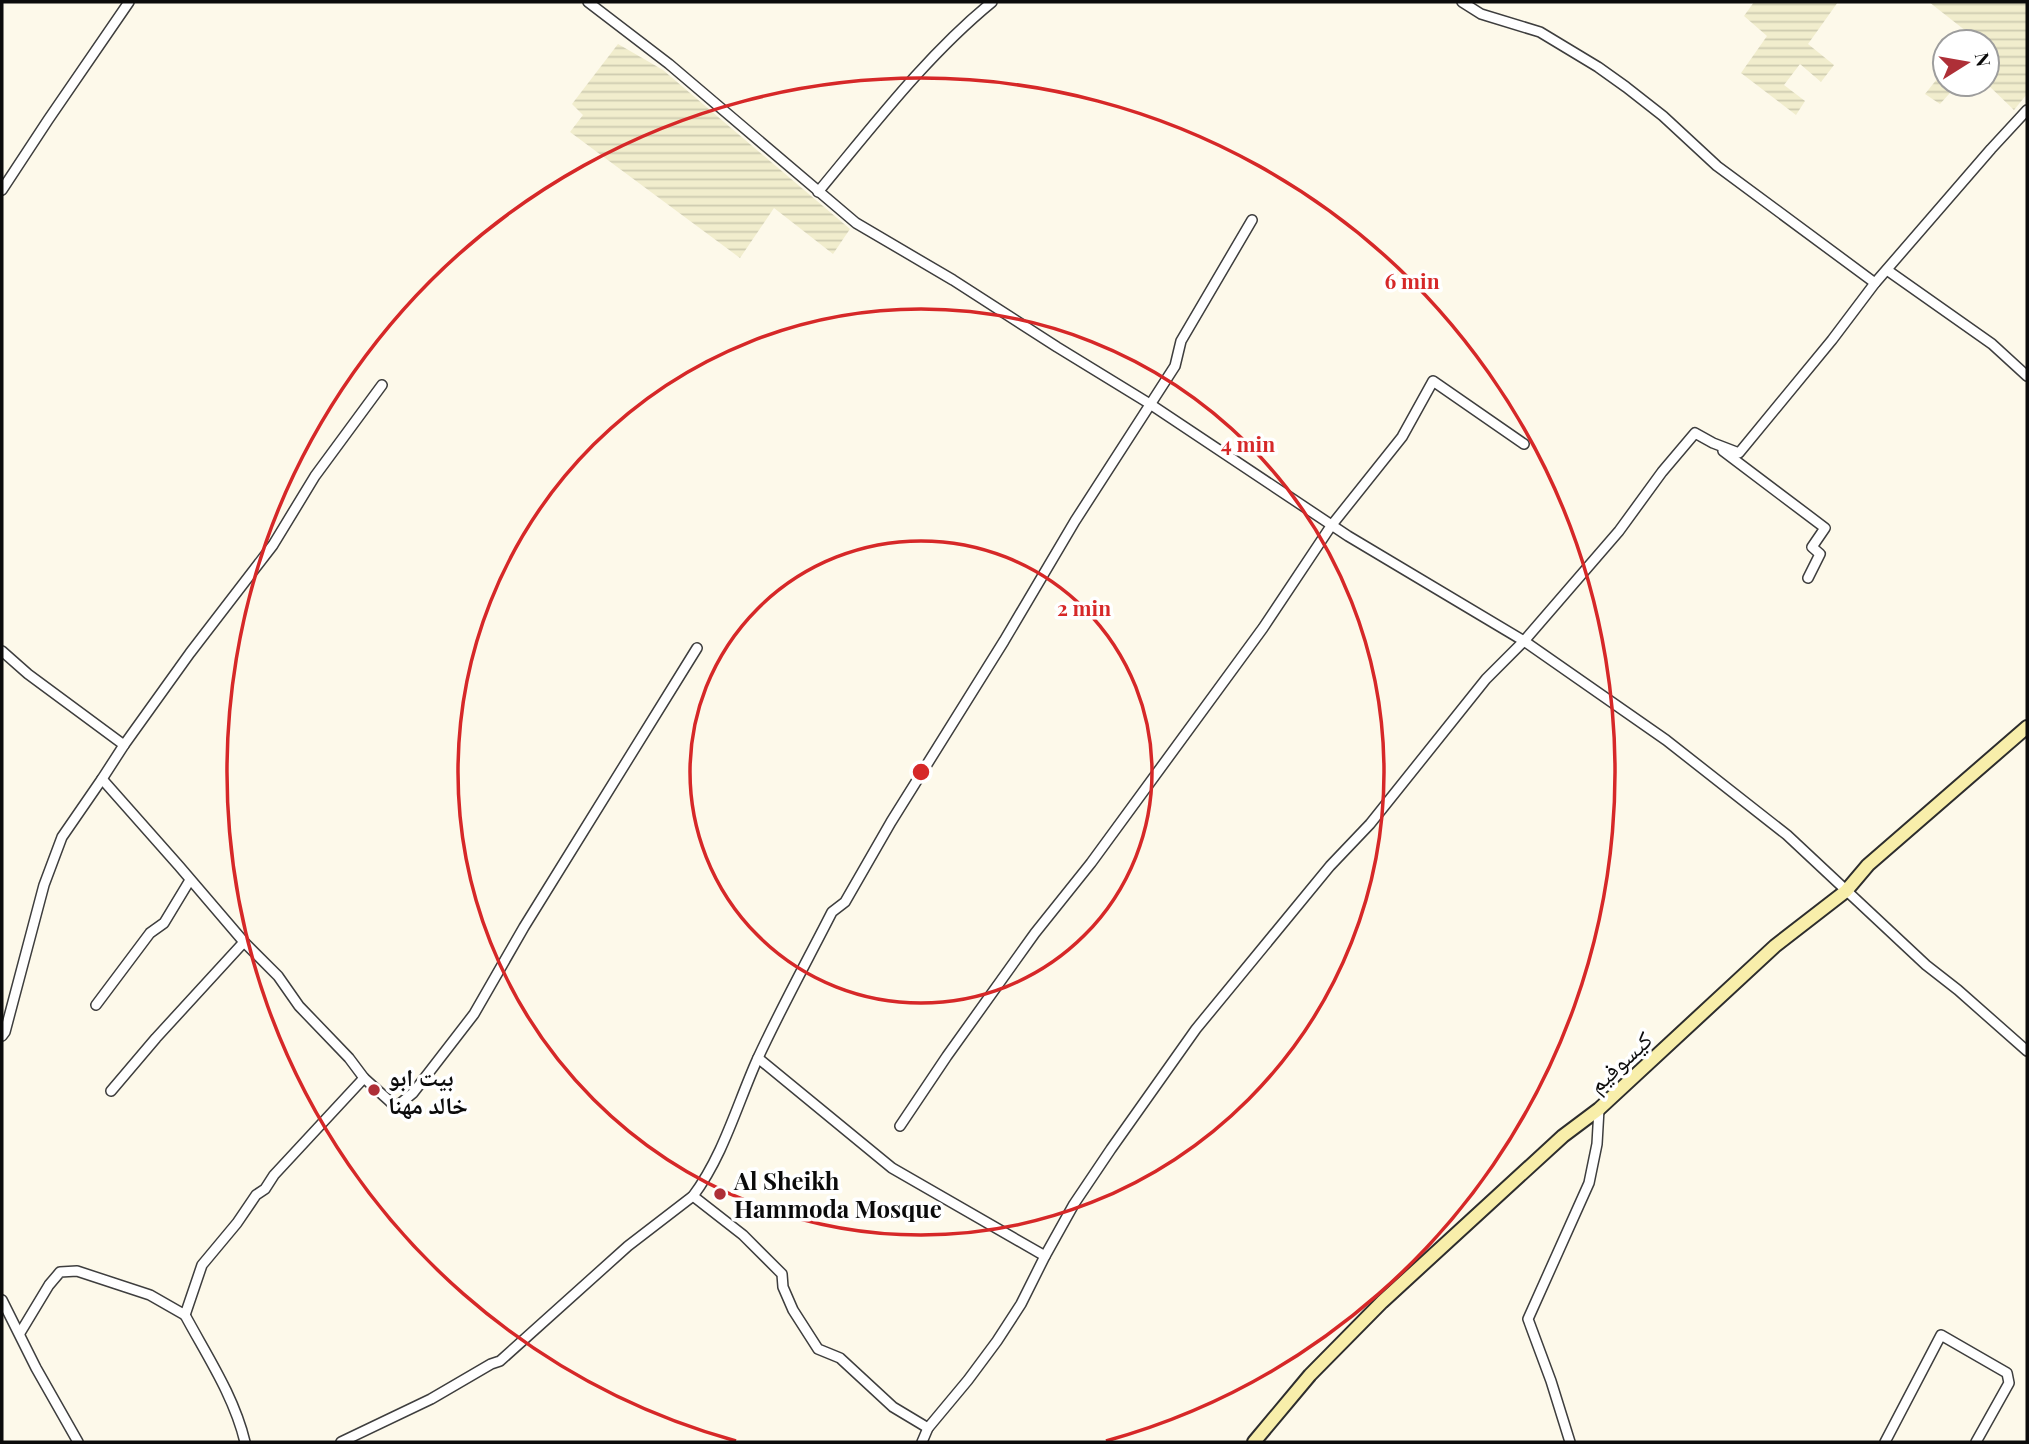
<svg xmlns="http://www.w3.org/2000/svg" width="2029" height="1444" viewBox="0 0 2029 1444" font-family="'Playfair Display','Noto Naskh Arabic',serif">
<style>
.farmland{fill:url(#farmland-rules)}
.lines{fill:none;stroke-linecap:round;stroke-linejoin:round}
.street-casing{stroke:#3e3e3e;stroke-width:12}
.secondary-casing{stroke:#2d2d2d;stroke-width:16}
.street{stroke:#fff;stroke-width:9}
.secondary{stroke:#f8eeaa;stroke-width:12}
.ring{fill:none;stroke:#d62828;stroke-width:3.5}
.poi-dot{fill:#ae2f37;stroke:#fff;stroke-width:2.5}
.labels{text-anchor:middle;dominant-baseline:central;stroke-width:7;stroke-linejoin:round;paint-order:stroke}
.street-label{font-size:24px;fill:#0b0b0b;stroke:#fff}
.poi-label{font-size:24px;font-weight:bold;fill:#0b0b0b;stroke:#fff;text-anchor:start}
.centre{fill:#d62828;stroke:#fff;stroke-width:3.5}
.ring-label{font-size:21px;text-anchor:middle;font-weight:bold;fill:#d62828;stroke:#fff;stroke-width:7;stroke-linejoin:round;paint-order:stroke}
</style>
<defs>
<pattern id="farmland-rules" width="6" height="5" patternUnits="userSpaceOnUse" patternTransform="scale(1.75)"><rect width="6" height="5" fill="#f1edcd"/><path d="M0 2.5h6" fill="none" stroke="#cdcaaf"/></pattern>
</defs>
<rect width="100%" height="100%" fill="#fdf9ea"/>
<g class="farmland">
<polygon points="1754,2 1838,2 1808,44 1834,65 1821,82 1800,64 1784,85 1805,101 1796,115 1741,73 1767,36 1744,16"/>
<polygon points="1929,2 2027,2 2027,94 2014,110 1987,84 1987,42 1966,42 1971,35"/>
<polygon points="618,44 663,70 850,229 833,254 774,208 740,258 570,132 583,115 572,104"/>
<polygon points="1945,69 1945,84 1958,84 1940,104 1925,94"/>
</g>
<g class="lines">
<g class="street-casing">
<g id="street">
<polyline points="588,2 669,64 856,223 953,280 1057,347 1150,404 1348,536 1524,641 1666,740 1787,835 1926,965 1958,990 2027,1051"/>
<polyline points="1462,2 1481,14 1540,32 1598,67 1626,87 1663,116 1717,166 1875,283"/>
<polyline points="2,190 48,120 129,2"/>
<path d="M818,192C873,126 926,56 992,2"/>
<polyline points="1887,270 1992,344 2027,376"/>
<polyline points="1723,451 1825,528 1812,547 1820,554 1808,578"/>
<polyline points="2,651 28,674 124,745"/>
<polyline points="102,779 179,866 244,942 278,976 299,1006 349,1058 364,1078 396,1107 413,1093 474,1014 524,927 697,648"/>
<polyline points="96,1005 150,933 164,923 190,880"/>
<polyline points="2,1036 5,1032 44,885 62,837 102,779 124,745 190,653 273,545 315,476 382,385"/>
<polyline points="758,1058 892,1168 1045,1256"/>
<polyline points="111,1091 156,1038 244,942"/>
<polyline points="900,1126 947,1056 1035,933 1091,863 1263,628 1331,526 1402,437 1433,381 1524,444"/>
<polyline points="693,1196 743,1235 782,1274 783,1287 793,1310 818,1349 840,1358 893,1407 928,1428"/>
<polyline points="2,1300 36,1368 78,1442"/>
<path d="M185,1315C207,1356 234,1396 245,1442"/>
<polyline points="20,1333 49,1285 60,1272 77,1271 150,1295 185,1315 202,1265 237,1223 256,1195 265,1189 274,1175 364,1078"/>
<path d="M341,1442L431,1399L491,1364L500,1361L628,1246L693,1196C723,1156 737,1105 757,1060C780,1010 807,961 832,912L845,902L891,822L1004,641L1075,521L1175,366L1181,341L1252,220"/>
<polyline points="922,1442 928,1428 968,1380 997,1341 1021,1304 1045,1256 1074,1204 1111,1149 1196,1029 1330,866 1370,824 1486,679 1524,641 1619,531 1662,472 1695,433 1713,443 1739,453 1832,340 1875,283 1991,149 2027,110"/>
<polyline points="1570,1442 1551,1381 1528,1319 1589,1183 1597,1144 1599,1109"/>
<polyline points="1885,1442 1941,1335 2007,1373 2009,1383 1976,1442"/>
</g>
</g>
<g class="secondary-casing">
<polyline id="secondary" points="1254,1442 1310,1375 1382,1302 1563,1136 1599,1109 1775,946 1846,891 1868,865 2027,727"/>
</g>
<use href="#street" class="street"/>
<use href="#secondary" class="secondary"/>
</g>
<g class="ring">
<circle cx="921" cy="772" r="231"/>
<circle cx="921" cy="772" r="463"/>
<path d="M736 1441A694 694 0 1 1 1106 1441"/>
</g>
<g class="poi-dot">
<circle cx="374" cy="1090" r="7"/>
<circle cx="720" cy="1194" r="7"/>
</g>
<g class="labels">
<g class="street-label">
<text transform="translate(1619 1061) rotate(-43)">كيسوفيم</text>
</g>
<g class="poi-label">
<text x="388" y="1076">بيت ابو<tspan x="388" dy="28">خالد مهنا</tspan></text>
<text x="734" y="1180">Al Sheikh<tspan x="734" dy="28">Hammoda Mosque</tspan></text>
</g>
</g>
<circle cx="921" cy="772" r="10" class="centre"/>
<g class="ring-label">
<text x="1412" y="289">6 min</text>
<text x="1248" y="452">4 min</text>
<text x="1084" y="616">2 min</text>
</g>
<rect width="2029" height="1444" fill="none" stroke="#0b0b0b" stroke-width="7"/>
<g transform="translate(1966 63) rotate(79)"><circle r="33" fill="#ffffff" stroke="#9d9d9d" stroke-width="2"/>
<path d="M0-5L12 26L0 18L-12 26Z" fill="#ae2f37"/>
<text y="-10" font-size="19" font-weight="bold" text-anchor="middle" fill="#0b0b0b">N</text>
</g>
</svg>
